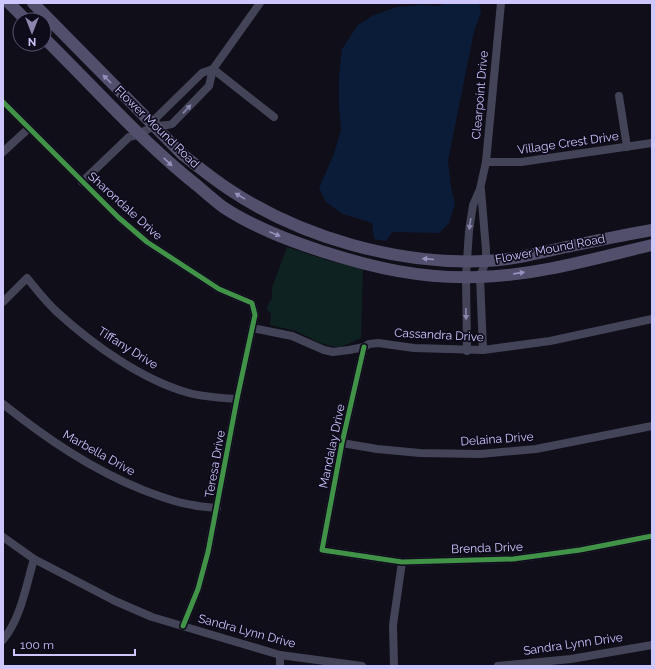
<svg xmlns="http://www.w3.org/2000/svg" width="655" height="669" viewBox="0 0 655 669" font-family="Raleway,sans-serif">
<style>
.green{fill:#0f2222}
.water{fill:#0b1c38}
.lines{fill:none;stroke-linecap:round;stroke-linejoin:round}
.minor{stroke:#444459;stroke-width:8}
.secondary{stroke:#514f6c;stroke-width:12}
.cycleway-casing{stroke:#0e0b1b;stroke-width:8}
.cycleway{stroke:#419447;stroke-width:5}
.oneway{fill:#9591bc}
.oneway2{fill:#8886ac}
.labels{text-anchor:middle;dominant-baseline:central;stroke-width:3.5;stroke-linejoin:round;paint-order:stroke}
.street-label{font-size:12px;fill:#cdc7fe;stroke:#0e0b1b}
</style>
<rect width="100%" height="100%" fill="#100e18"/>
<polygon class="green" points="287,247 330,261 363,269 361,338 339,348 320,343 296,331 270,325 271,313 267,310 268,304 272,299 272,288"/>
<polygon class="water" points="449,3 479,3 481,12 474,32 448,161 451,187 455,204 449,223 439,233 392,232 386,241 374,239 372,223 343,214 326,202 319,188 334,154 341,130 339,107 339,77 342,49 358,25 372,16 396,7 421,5 437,6"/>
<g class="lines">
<g class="minor">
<polyline points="213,69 274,117"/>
<polyline points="619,96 627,147"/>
<polyline points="3,102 118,217 147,242 219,289 252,303 255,315 237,399 208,552 198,589 183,626"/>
<polyline points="155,126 156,118 202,73 213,69"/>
<polyline points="3,152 29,128"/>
<polyline points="486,162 521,162 652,143"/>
<path d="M82,182L129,137C140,135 143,131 153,127C158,125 166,126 172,124L209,86L213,69L260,3"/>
<polyline points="481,190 486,250 486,261 480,277 483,350"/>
<path d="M3,302L27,278C37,290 46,302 57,312C92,344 142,380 189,393C204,397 221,398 237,399"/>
<polyline points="252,328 292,336 324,350 333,352 349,350 364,347 369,344 378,343 414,348 483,350 550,341 652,319"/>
<polyline points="364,347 342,443 322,550 402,562 513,559 580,550 652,536"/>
<polyline points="467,351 466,277 469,231 473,205 480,189 486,162 501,3"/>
<path d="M3,404C47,439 91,469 143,490C159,496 176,503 193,505C201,507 209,507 217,508"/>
<polyline points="342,443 377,449 420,453 480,454 536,449 652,426"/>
<polyline points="3,537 34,559 115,601 152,617 280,655 362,666"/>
<path d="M3,640C21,618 26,586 34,559"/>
<polyline points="280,666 280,655"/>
<polyline points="394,666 393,625 402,562"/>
<polyline points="498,666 571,659 652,645"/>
</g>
<g class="secondary">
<polyline points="9,3 26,20"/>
<path d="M33,3L182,154C197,166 213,179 230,190C302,238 399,265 486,261C513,260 539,253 566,247C595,241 623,235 652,230"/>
<path d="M44,38C95,88 143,143 199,187C207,194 215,201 223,207C253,227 288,240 321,251C374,268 422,279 478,277C535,276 596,258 652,245"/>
</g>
<g class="cycleway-casing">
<g id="cycleway">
<polyline points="3,102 118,217 147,242 219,289 252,303 255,315 237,399 208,552 198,589 183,626"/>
<polyline points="364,347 342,443 322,550 402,562 513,559 580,550 652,536"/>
</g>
</g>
<use href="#cycleway" class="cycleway"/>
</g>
<defs><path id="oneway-solid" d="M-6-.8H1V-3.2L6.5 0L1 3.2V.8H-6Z"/></defs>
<g class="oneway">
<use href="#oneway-solid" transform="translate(107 79) rotate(-135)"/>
<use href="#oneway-solid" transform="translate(168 162) rotate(44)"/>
<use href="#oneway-solid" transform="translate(240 196) rotate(-149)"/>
<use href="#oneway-solid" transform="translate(275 234) rotate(23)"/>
<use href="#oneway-solid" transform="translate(428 259) rotate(-175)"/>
<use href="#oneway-solid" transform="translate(519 273) rotate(-8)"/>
</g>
<g class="oneway2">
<use href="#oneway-solid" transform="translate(187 109) rotate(-47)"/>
<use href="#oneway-solid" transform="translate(470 224) rotate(98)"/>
<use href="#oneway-solid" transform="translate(466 314) rotate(89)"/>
</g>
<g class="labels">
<g class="street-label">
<text transform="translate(480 95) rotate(-85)">Clearpoint Drive</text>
<text transform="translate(157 127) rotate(44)">Flower Mound Road</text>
<text transform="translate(568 143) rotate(-8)">Village Crest Drive</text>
<text transform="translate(125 206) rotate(42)">Sharondale Drive</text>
<text transform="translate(550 249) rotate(-11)">Flower Mound Road</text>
<text transform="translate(439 335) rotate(3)">Cassandra Drive</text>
<text transform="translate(128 348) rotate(32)">Tiffany Drive</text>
<text transform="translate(497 439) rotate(-4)">Delaina Drive</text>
<text transform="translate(332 446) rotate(-78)">Mandalay Drive</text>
<text transform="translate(99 453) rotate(29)">Marbella Drive</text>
<text transform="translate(215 464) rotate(-80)">Teresa Drive</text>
<text transform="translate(487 548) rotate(-2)">Brenda Drive</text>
<text transform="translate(247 631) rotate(15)">Sandra Lynn Drive</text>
<text transform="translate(573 644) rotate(-8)">Sandra Lynn Drive</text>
</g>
</g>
<rect width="655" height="669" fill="none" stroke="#cdc7fe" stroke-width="8"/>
<g transform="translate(32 32) rotate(180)"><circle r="19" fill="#0e0b1b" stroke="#5a5676"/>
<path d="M0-3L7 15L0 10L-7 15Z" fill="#8b86ae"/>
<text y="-6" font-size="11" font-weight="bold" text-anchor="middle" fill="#cdc7fe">N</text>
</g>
<path d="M14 649v6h121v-6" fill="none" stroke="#cdc7fe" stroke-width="2"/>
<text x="20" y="649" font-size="12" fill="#cdc7fe" stroke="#0e0b1b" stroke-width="3" paint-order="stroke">100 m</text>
</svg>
